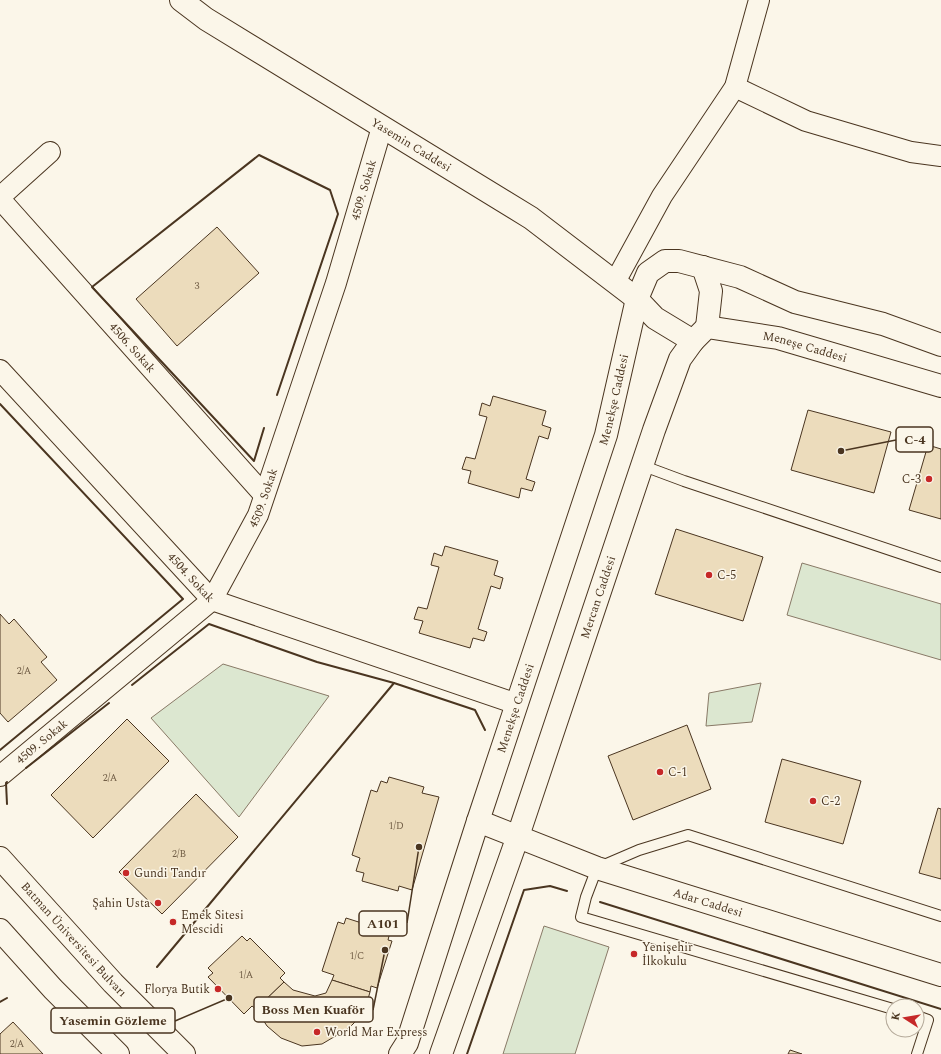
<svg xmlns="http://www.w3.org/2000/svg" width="941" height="1054" viewBox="0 0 941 1054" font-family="Spectral,serif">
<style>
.green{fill:#dce7d0;stroke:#887966}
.building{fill:#ecdcbc;stroke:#4a3520}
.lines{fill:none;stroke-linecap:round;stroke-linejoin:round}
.service-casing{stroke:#4a3520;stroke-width:12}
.minor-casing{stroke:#4a3520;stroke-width:22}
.tertiary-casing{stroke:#4a3520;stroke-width:24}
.secondary-casing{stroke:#4a3520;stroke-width:24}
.service{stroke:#fbf6e9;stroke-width:10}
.minor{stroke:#fbf6e9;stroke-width:20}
.tertiary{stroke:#fbf6e9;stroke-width:22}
.secondary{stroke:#fbf6e9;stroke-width:22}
.wall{stroke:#4a3520;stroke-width:2}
.poi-dot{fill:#c62828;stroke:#fbf6e9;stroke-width:1.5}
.labels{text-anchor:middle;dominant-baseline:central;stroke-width:3;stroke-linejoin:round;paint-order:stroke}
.number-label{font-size:10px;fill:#725f47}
.street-label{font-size:12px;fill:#4a3520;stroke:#fbf6e9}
.poi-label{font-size:12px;fill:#4a3520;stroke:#fbf6e9;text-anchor:start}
.leader{fill:none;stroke:#4a3520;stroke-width:1.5}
.callout-dot{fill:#4a3520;stroke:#fbf6e9;stroke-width:1.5}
.callout{fill:#fbf6e9;stroke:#4a3520;stroke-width:1.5}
.callout-label{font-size:13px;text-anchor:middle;font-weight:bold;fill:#4a3520}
</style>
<rect width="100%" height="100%" fill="#fbf6e9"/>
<g class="green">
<polygon points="802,563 941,604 941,660 787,615"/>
<polygon points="223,664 329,696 239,817 151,718"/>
<polygon points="761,683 752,722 706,726 709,693"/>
<polygon points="544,926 609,947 575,1054 503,1054"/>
</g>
<g class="building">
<polygon points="217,227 259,273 177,346 136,299"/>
<polygon points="493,396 546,411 542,425 551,428 548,439 539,436 526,479 535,482 532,491 521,488 519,498 468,483 471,471 462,469 466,457 475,459 487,417 479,415 482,403 490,406"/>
<polygon points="808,410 891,432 874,493 791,470"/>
<polygon points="928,445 941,449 941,519 909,510"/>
<polygon points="676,529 763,557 743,621 655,594"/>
<polygon points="445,546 498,561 494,575 503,578 500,589 491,586 478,629 487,632 484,641 473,638 470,648 419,633 423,621 414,619 418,607 427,609 439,567 431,565 434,553 442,556"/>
<polygon points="0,614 9,624 14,619 47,657 41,662 57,680 8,722 0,713"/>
<polygon points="127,719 169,761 93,838 51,795"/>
<polygon points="687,725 711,789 633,820 608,756"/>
<polygon points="782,759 861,781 843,844 765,822"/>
<polygon points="389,777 424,787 422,793 439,797 412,890 399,886 398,891 362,881 364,873 356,871 360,858 352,855 371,790 377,792 381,781 387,783"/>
<polygon points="196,794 238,837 162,914 119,872"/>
<polygon points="938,808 941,809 941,879 919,873"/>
<polygon points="346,918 390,932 388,940 392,941 377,988 371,986 370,992 332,980 334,975 322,971 338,922 344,924"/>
<polygon points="242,936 247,941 250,938 285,973 280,978 284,982 256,1009 252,1006 244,1014 208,977 213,973 208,968"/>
<polygon points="332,980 370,992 364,1013 349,1028 322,1044 302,1046 281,1038 267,1026 256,1009 284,982 293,990 315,996 326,993"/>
<polygon points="13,1022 43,1054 0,1054 0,1034"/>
<polygon points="790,1050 802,1054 788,1054"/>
</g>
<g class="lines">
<g class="service-casing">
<g id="service">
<polyline points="641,465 684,481 941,567"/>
<polyline points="893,1009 581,917 586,897 597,868 639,850 688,835 941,916"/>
<polyline points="917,1016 928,1020 917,1054"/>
</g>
</g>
<g class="minor-casing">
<g id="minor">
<polyline points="735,87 806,121 911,152 941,156"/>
<polyline points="0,197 50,152"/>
<path id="s1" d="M0,199L264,495"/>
<polyline points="615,282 662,196 735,87 759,0"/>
<path id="s2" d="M0,370L212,600L517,704"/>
<path id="s3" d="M0,776L212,600L258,515L336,283L382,127"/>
</g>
</g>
<g class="tertiary-casing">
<g id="tertiary">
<path id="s4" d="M181,0L206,19L531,218L637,299L655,318L693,341"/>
<polyline points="703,267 711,291 707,327"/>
<path id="s5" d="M478,821L597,868L941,975"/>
<path id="s6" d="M400,1054L407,1043L478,821L606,435L637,299L648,273L665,261H679L740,277L795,302L883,324L941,345"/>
<path id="s7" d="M441,1054L518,836L654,430L680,359L693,341L707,327L778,338L941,386"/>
</g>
</g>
<g class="secondary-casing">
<g id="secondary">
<path id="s8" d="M0,858L113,983L184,1054"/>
<polyline points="0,930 53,989 118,1054"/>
</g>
</g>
<use href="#service" class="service"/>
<use href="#minor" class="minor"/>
<use href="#tertiary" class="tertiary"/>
<use href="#secondary" class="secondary"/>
<g class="wall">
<polyline points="0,404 183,599 0,750"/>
<polyline points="264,428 254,461 92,287 259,155 330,190 338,214 277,395"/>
<polyline points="132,685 209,624 317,662 394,683"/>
<polyline points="26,768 109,703"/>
<polyline points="7,782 6,783 7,804"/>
<polyline points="600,902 941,1009"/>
<polyline points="157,967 394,683 475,710 485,730"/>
<polyline points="0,1002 7,998"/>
<polyline points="467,1054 524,890 550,886 567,891"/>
</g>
</g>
<g class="poi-dot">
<circle cx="929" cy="479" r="4"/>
<circle cx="709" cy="575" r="4"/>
<circle cx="660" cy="772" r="4"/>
<circle cx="813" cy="801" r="4"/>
<circle cx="126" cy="873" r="4"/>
<circle cx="158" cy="903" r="4"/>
<circle cx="173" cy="922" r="4"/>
<circle cx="634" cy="954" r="4"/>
<circle cx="218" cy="989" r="4"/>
<circle cx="317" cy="1032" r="4"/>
</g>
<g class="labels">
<g class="number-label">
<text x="197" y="286">3</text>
<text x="24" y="671">2/A</text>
<text x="110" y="778">2/A</text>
<text x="396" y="826">1/D</text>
<text x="179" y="854">2/B</text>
<text x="357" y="956">1/C</text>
<text x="246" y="975">1/A</text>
<text x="17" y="1044">2/A</text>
</g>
<g class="street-label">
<text stroke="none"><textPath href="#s4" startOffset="272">Yasemin Caddesi</textPath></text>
<text stroke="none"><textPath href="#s3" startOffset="714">4509. Sokak</textPath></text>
<text stroke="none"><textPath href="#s1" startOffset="199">4506. Sokak</textPath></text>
<text stroke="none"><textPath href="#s7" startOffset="877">Meneşe Caddesi</textPath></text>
<text stroke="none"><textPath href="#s6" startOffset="689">Menekşe Caddesi</textPath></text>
<text stroke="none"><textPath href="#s3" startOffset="390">4509. Sokak</textPath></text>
<text stroke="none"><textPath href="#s2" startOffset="282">4504. Sokak</textPath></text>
<text stroke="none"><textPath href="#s7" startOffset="483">Mercan Caddesi</textPath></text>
<text stroke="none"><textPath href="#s6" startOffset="365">Menekşe Caddesi</textPath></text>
<text stroke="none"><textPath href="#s3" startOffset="54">4509. Sokak</textPath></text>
<text stroke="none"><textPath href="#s5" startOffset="244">Adar Caddesi</textPath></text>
<text stroke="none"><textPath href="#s8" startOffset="110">Batman Üniversitesi Bulvarı</textPath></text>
</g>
<g class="poi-label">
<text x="921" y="479" text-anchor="end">C-3</text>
<text x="717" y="575">C-5</text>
<text x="668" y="772">C-1</text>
<text x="821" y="801">C-2</text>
<text x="134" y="873">Gundi Tandır</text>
<text x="150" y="903" text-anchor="end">Şahin Usta</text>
<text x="181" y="915">Emek Sitesi<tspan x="181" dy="14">Mescidi</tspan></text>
<text x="642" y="947">Yenişehir<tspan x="642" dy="14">İlkokulu</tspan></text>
<text x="210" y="989" text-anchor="end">Florya Butik</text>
<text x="325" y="1032">World Mar Express</text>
</g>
</g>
<path class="leader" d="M841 451L896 440M419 847L407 923M385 950L373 1010M229 998L175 1021"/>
<g class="callout-dot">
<circle cx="841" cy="451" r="4"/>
<circle cx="419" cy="847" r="4"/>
<circle cx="385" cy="950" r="4"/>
<circle cx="229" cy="998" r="4"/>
</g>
<g class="callout">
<rect x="896" y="427" width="37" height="25" rx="4"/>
<rect x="359" y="911" width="48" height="25" rx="4"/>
<rect x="254" y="997" width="119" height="25" rx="4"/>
<rect x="51" y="1008" width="124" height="25" rx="4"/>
</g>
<g class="callout-label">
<text x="915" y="444">C-4</text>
<text x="383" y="928">A101</text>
<text x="313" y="1014">Boss Men Kuaför</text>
<text x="113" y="1025">Yasemin Gözleme</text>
</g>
<g transform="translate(905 1018) rotate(282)"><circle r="19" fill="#fbf6e9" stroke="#b4a999"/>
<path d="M0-3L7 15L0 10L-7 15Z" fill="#c62828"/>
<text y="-6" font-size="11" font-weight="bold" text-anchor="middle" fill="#4a3520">K</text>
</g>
</svg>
